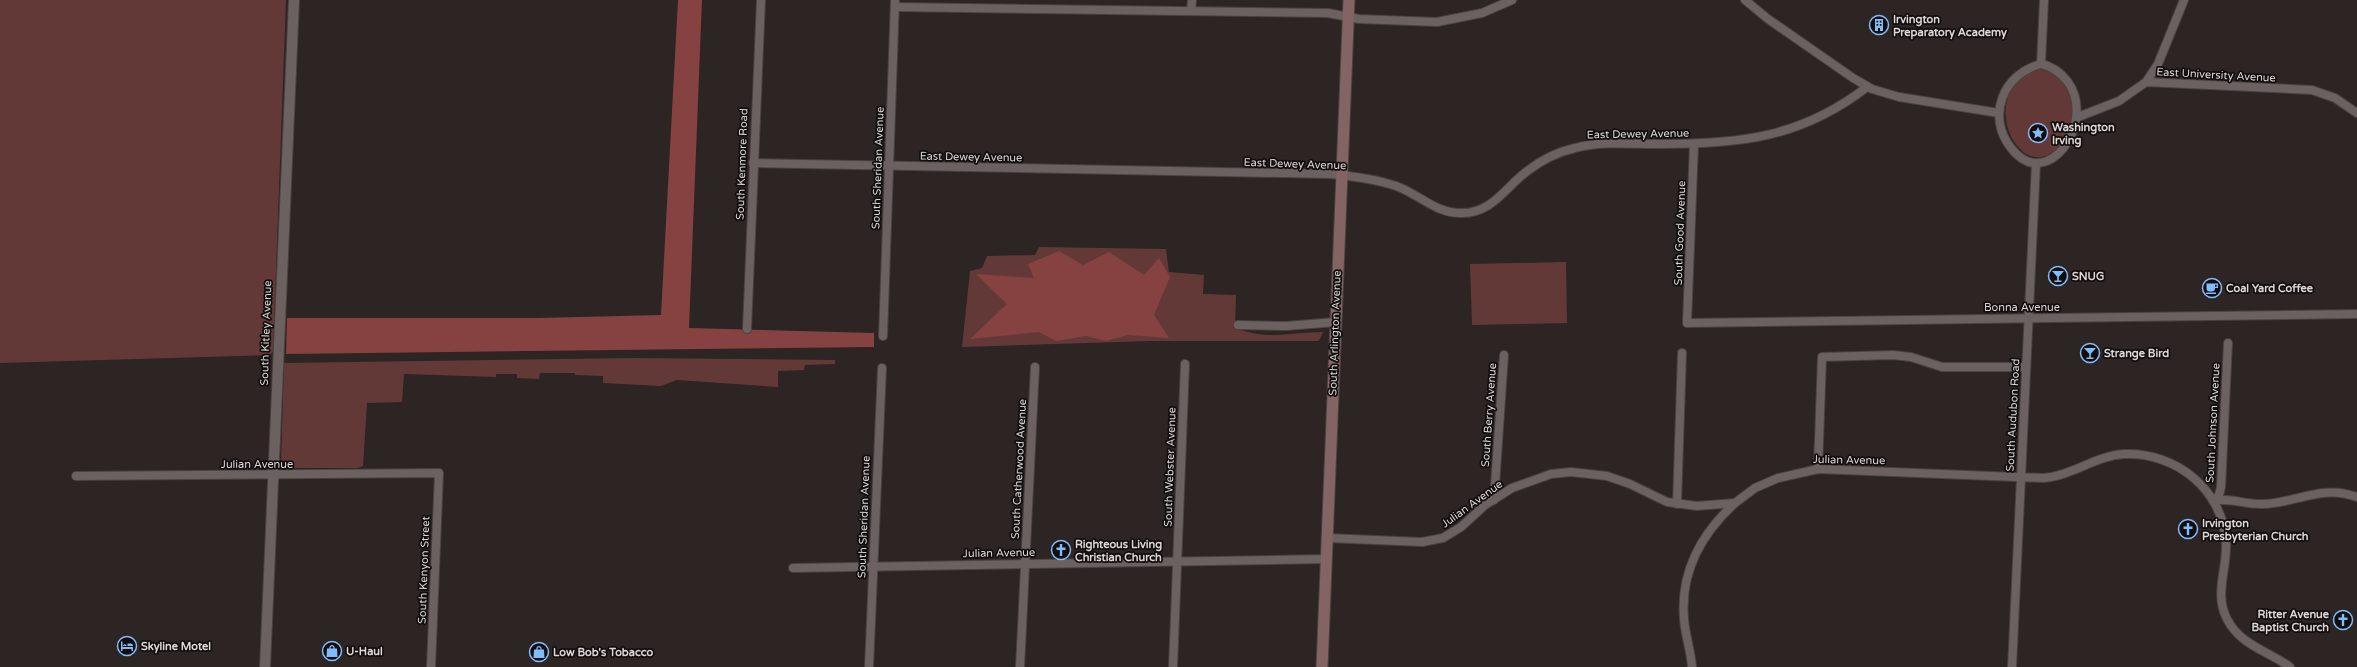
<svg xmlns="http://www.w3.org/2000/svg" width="2357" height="667" viewBox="0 0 2357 667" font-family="'Varela Round',sans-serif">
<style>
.green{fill:#633937}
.forest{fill:#854240}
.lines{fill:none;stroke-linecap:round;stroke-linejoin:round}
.minor-casing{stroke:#494241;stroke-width:10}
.tertiary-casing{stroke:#494241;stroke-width:12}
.secondary-casing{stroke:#494241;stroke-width:13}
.minor{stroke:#6b6161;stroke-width:8}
.tertiary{stroke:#6b6161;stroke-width:10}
.secondary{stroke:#836463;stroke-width:11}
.labels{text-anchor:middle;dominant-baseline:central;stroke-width:3.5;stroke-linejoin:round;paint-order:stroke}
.poi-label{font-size:11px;font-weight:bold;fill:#ddd7d6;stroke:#120e0e;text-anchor:start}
.street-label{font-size:11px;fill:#ddd7d6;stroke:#120e0e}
</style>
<rect width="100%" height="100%" fill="#2d2424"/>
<g class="green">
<polygon points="0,0 286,0 273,351 270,355 0,363"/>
<path d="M2036,69C2061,67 2075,96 2073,119C2070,143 2042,172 2020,149C1997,126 2001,80 2036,69Z"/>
<path d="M1039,247L1166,249L1169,272L1204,275L1203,294L1236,295L1235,328C1271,341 1288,332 1323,332L1320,339L1318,341H1149L962,347L970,271L982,268L987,256L1035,255Z"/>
<polygon points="1566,262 1567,323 1472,325 1470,264"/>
<polygon points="634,358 835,360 835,364 805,365 804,370 778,371 778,387 677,380 661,386 603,383 603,376 575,375 575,373 540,373 539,379 517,378 517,374 496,374 496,377 404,374 402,402 367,403 363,466 358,468 285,468 281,462 284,363"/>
</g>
<g class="forest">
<polygon points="678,0 702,0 689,328 874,333 874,347 286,354 287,318 538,318 661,315"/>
<polygon points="1059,251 1083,265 1109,252 1144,275 1159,258 1170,277 1154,315 1169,338 1128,335 1106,341 1086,336 1056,341 1039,332 970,339 1007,304 976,274 1034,278 1028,264"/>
</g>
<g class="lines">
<g class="minor-casing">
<g id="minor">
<polyline points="1745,0 1768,19 1853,78 1872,89 1899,97 1999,113"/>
<polyline points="895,7 1328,13 1359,19 1437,22 1482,13 1512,0"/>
<polyline points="1191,10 1192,0"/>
<path d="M2041,64C2052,66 2061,73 2068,82C2097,124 2046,194 2011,148C1986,116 2003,74 2041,64Z"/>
<polyline points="2041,64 2044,0"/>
<polyline points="2146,82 2158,64 2184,0"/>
<polyline points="2078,117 2119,101 2146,82 2312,90 2335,98 2357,113"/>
<polyline points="1694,144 1687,323 2357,314"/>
<path d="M753,163L1330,174C1352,176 1375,179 1396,186C1419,194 1436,214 1462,213C1492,213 1505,188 1526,172C1540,161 1557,152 1575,148C1602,141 1631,144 1659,144C1740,144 1801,138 1867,87"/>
<polyline points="1238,325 1286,326 1336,322"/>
<polyline points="747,329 761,0"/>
<polyline points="883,336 895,0"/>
<polyline points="1818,469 1822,357 1893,355 1911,357 1942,367 2026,367"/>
<polyline points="76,476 439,473 431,667"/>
<polyline points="1494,500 1504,355"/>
<polyline points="2213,501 2219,495 2221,487 2228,343"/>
<path d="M2214,501C2229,497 2246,505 2263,504C2297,503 2321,484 2357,497"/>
<polyline points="1677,504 1682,353"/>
<path d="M1327,538L1422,542L1443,538L1461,527L1485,505L1512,488L1551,474L1571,472L1607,476L1630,484L1667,502L1697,506L1735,503L1755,488L1778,478L1818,469L2043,478C2072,476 2095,456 2124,454C2176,452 2224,490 2226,544C2227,570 2214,594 2227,619C2240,645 2268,651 2290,667"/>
<polyline points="793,568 1326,559"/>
<polyline points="869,667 882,368"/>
<polyline points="1020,667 1035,367"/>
<polyline points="1173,667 1185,364"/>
<path d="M1692,667C1691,651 1685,635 1684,619C1680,572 1702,533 1735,503"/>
<polyline points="2012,667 2036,163"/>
</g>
</g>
<g class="tertiary-casing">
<polyline id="tertiary" points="265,667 294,0"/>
</g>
<g class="secondary-casing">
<polyline id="secondary" points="1322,667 1349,0"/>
</g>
<use href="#minor" class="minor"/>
<use href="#tertiary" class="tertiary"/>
<use href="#secondary" class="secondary"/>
</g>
<defs>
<g id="building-ring" transform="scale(1)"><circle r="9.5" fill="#120e0e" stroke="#81bdfa" stroke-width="1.5"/><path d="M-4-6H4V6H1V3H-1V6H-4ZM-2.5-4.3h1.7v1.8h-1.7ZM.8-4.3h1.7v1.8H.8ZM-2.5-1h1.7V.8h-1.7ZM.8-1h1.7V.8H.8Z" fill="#81bdfa"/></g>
<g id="sight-ring" transform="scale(1)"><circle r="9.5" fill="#120e0e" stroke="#81bdfa" stroke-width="1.5"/><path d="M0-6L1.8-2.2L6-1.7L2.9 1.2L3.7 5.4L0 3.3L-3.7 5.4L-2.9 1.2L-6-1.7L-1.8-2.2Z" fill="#81bdfa"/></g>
<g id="bar-ring" transform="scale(1)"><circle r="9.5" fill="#120e0e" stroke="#81bdfa" stroke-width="1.5"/><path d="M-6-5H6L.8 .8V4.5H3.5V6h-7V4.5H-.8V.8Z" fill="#81bdfa"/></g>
<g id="cafe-ring" transform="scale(1)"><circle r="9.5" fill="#120e0e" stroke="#81bdfa" stroke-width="1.5"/><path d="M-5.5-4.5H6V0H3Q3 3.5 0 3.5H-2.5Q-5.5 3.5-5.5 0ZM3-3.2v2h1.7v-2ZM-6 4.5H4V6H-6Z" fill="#81bdfa"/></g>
<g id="church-ring" transform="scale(1)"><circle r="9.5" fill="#120e0e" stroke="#81bdfa" stroke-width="1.5"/><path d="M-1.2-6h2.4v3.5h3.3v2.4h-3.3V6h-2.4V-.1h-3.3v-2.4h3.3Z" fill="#81bdfa"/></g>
<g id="hotel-ring" transform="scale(1)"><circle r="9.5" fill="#120e0e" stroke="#81bdfa" stroke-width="1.5"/><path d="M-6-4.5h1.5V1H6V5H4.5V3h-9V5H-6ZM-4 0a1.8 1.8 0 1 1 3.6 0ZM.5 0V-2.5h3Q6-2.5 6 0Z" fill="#81bdfa"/></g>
<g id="shop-ring" transform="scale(1)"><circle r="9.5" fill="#120e0e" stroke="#81bdfa" stroke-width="1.5"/><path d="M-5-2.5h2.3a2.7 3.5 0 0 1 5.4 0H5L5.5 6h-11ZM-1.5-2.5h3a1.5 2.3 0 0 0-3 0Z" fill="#81bdfa"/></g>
</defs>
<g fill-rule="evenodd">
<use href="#building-ring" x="1879" y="25"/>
<use href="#sight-ring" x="2038" y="133"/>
<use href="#bar-ring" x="2058" y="276"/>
<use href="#cafe-ring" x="2212" y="288"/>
<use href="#bar-ring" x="2090" y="353"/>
<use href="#church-ring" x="2188" y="529"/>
<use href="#church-ring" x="1061" y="550"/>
<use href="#church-ring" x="2343" y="620"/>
<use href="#hotel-ring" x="127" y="646"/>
<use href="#shop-ring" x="332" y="651"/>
<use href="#shop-ring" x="539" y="652"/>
</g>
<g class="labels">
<g class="poi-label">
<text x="1893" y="19">Irvington<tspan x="1893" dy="13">Preparatory Academy</tspan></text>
<text x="2052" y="127">Washington<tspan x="2052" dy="13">Irving</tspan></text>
<text x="2072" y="276">SNUG</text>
<text x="2226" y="288">Coal Yard Coffee</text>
<text x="2104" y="353">Strange Bird</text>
<text x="2202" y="523">Irvington<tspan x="2202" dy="13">Presbyterian Church</tspan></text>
<text x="1075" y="544">Righteous Living<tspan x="1075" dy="13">Christian Church</tspan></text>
<text x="2329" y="614" text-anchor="end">Ritter Avenue<tspan x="2329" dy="13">Baptist Church</tspan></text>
<text x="141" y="646">Skyline Motel</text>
<text x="346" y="651">U-Haul</text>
<text x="553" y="652">Low Bob's Tobacco</text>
</g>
<g class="street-label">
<text transform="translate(2216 75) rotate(3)">East University Avenue</text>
<text transform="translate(1638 134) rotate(-1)">East Dewey Avenue</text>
<text transform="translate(971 157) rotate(1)">East Dewey Avenue</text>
<text transform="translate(742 164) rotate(-88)">South Kenmore Road</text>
<text transform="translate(1295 164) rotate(2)">East Dewey Avenue</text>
<text transform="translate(878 168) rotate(-88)">South Sheridan Avenue</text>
<text transform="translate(1680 233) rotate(-88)">South Good Avenue</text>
<text x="2022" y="307">Bonna Avenue</text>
<text transform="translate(266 333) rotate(-88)">South Kitley Avenue</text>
<text transform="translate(1335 333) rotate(-88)">South Arlington Avenue</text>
<text transform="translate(1489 415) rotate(-86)">South Berry Avenue</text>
<text transform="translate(2013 415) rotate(-87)">South Audubon Road</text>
<text transform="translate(2213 423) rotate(-87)">South Johnson Avenue</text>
<text transform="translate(1849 460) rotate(1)">Julian Avenue</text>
<text x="257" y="464">Julian Avenue</text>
<text transform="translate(1170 467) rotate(-88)">South Webster Avenue</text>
<text transform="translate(1019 469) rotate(-87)">South Catherwood Avenue</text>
<text transform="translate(1472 504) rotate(-36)">Julian Avenue</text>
<text transform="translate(864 517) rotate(-88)">South Sheridan Avenue</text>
<text transform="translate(999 553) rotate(-1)">Julian Avenue</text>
<text transform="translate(424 570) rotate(-88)">South Kenyon Street</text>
</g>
</g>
</svg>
